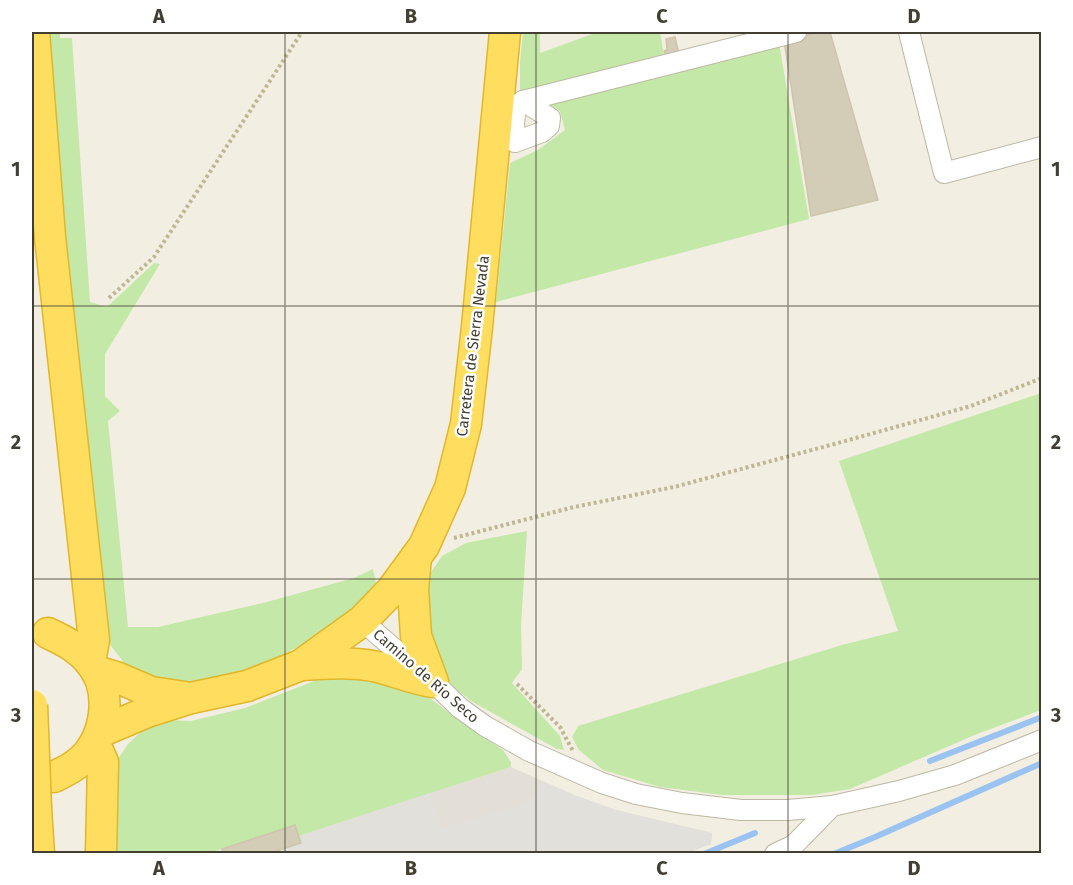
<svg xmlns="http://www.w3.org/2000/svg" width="1073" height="885" viewBox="0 0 1073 885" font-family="'Fira Sans',sans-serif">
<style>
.industrial{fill:#e3dfd7}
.green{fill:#c3e8a8}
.parking{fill:#e1e0db}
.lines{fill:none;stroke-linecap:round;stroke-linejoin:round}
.stream{stroke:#9ac3f2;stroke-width:6}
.building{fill:#d3ccb7;stroke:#cec5aa;stroke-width:1.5}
.minor-casing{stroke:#bdb8a4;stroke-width:22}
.highway-casing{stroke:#e2b62b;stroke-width:33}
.path{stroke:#bfb695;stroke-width:4;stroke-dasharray:3 3;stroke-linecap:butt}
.minor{stroke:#fff;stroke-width:20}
.highway{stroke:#ffde5f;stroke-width:30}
.highway-bridge-casing{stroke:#e2b62b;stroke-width:33;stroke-linecap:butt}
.highway-bridge{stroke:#ffde5f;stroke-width:30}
.grid{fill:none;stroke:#433e32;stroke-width:1.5;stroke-opacity:0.55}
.labels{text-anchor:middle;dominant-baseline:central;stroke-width:5;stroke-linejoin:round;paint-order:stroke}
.street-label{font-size:15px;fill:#433e32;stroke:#fff}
.neatline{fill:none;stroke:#433e32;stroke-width:2}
.grid-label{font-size:20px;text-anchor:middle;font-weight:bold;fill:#433e32}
</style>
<rect width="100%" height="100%" fill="#f2efe2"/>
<polygon class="industrial" points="511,767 574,795 616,810 712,833 711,844 686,854 209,854 295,825 299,836"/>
<g class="green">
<polygon points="44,32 60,32 60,38 72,38 90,302 107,307 154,263 160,264 105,354 105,396 120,411 108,421 128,627 158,627 263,603 354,578 373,569 376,583 360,603 304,644 266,663 234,674 189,685 161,684 129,669 111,646 104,629"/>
<polygon points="523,32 540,32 540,53 598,32 660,32 665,62 520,92 520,62"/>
<polygon points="779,43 809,219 496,302 510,163 538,150 565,130 560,111 543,101"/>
<polygon points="1041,393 1041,710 977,734 850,789 812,795 722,795 660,787 603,770 579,750 572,737 578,726 842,645 898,631 839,461"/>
<polygon points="527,531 521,625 522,669 512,683 560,736 564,750 557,749 471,701 450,684 434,660 421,602 429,575 442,556 466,543"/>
<polygon points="342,673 422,692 457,719 503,750 511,762 511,767 299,836 295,826 209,853 116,854 115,797 118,759 128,744 143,730 165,720 191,721 245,708 319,679"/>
</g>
<polygon class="parking" points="545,782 574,795 616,810 712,833 711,844 685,853 267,854 299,836 430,793 442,828 525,804"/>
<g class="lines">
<g class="stream">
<polyline points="930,761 1042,717"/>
<polyline points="704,854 755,833"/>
<polyline points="834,854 875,837 1042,763"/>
</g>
</g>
<g class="building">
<polygon points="821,32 830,32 878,200 811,216 784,40"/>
<polygon points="675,37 680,58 668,61 664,51 667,50 666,39"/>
<polygon points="295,825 301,843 267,854 223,854 222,849"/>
</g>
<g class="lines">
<g class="minor-casing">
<g id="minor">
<polyline points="909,32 944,173 1042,147"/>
<polyline points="514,124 515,142 542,132 549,126 550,118 523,101"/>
<polyline points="496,125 514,124 516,106 523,101 796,32"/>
<polyline points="362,621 433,682 460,708 485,726 529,751 602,783 636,794 682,803 741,810 788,810 832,806 899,791 955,775 1042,740"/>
<polyline points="775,854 794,845 832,806"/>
</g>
</g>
<g class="highway-casing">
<g id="highway">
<polyline points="34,32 50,237 94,640 90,662"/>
<path d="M48,633C64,641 78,647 90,662C114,690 107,741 78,763C71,769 61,773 54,777"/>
<path d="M301,665C326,664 354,661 378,667C397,672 413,679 433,682L416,636L413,589L416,557"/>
<polyline points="96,671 116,677 151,692 185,697"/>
<polyline points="100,732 147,712 191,698 247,686 301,665 362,621 391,591 424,546 450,488 466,424 477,327 505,32"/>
<polyline points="95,744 103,762 101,854"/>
<polyline points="36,808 39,854"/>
</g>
</g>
<g class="path">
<polyline points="109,298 154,257 302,32"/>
<polyline points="454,538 574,507 674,487 838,443 971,406 1042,378"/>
<polyline points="517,684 560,727 573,751"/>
</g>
<use href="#minor" class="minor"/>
<use href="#highway" class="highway"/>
<g class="highway-bridge-casing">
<polyline id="highway-bridge" points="32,705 36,808"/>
</g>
<use href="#highway-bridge" class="highway-bridge"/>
</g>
<path class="grid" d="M285,32V854M536,32V854M788,32V854M32,306H1042M32,579H1042"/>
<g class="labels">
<g class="street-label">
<text transform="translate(473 346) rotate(-83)">Carretera de Sierra Nevada</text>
<text transform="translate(426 676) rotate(41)">Camino de Río Seco</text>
</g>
</g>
<rect width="1073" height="885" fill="none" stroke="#ffffff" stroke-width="66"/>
<rect x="33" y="33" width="1007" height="819" class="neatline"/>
<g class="grid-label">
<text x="159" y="23">A</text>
<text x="411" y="23">B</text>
<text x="662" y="23">C</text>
<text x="914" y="23">D</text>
<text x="16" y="176">1</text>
<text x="1056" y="176">1</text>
<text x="16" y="449">2</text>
<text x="1056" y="449">2</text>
<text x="16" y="722">3</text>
<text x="1056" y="722">3</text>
<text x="159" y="875">A</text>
<text x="411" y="875">B</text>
<text x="662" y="875">C</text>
<text x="914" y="875">D</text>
</g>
</svg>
